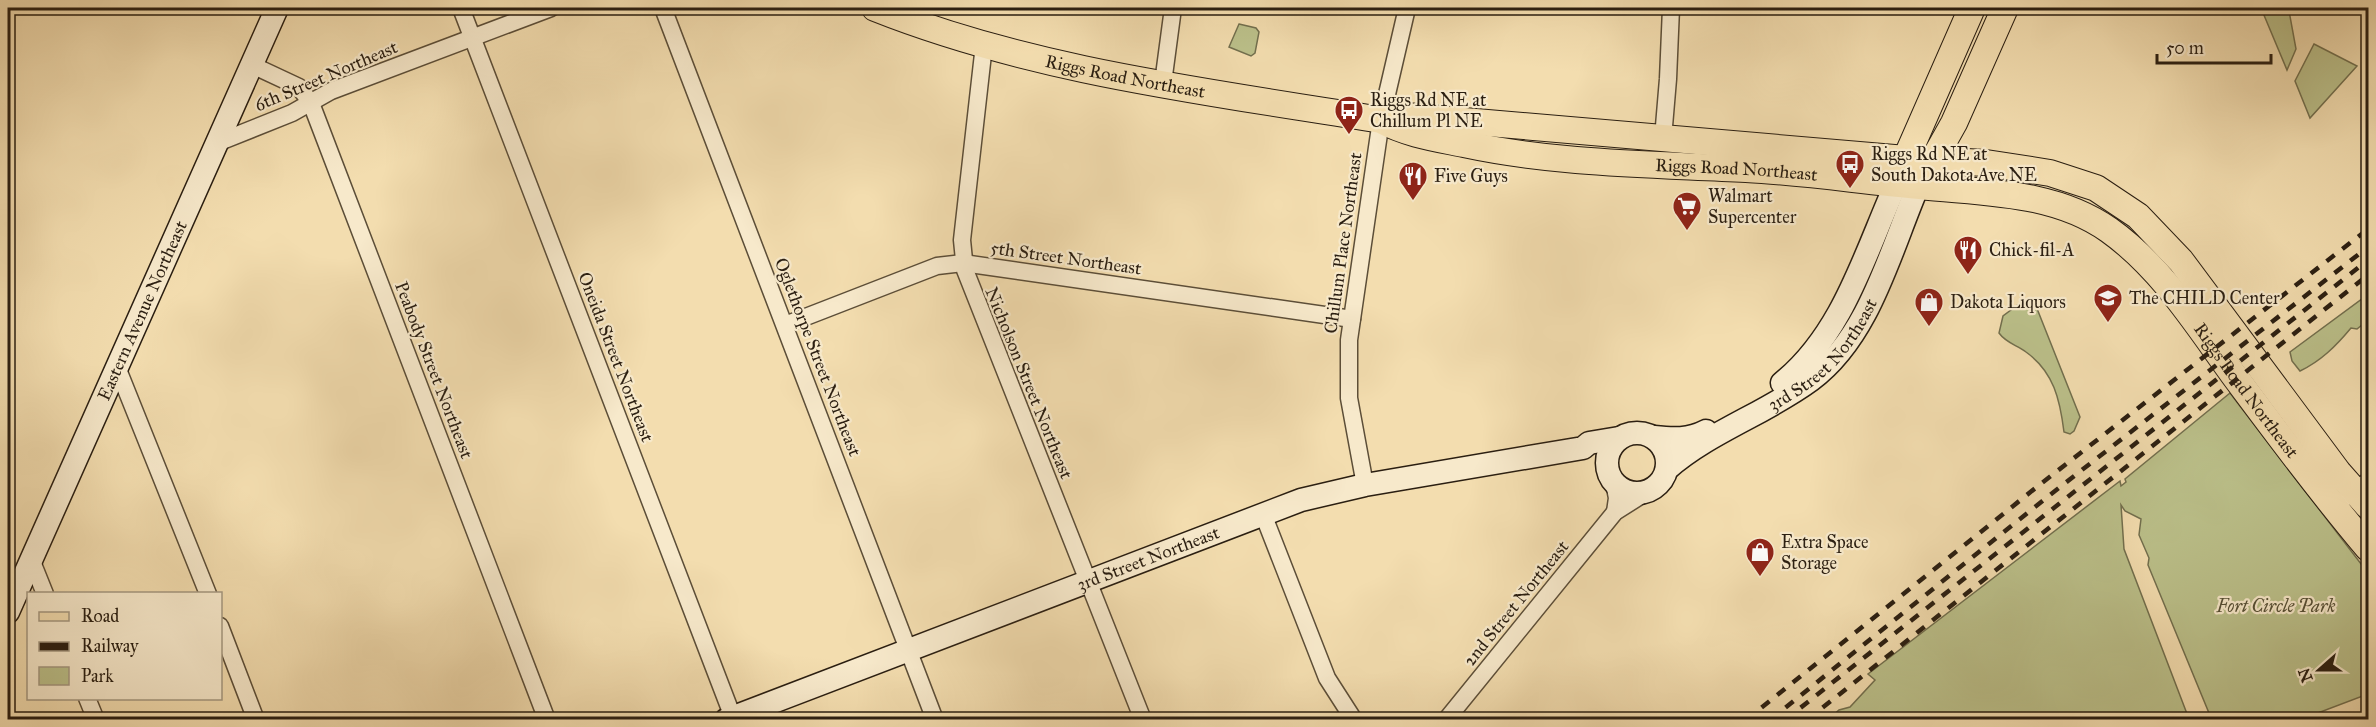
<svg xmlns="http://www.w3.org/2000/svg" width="2376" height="727" viewBox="0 0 2376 727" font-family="'IM FELL Great Primer',serif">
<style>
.green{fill:#bbc08a;stroke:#726f4e;stroke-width:1.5}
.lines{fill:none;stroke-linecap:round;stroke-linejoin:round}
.street-casing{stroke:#5c4e38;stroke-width:19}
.secondary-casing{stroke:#2a1e11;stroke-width:25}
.primary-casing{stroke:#2a1e11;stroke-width:28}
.street{stroke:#f7e9cb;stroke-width:16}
.secondary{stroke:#f7e9cb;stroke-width:22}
.primary{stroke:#f3ddaf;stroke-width:26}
.rail{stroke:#2a1e11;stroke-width:4.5;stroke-dasharray:10 10;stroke-linecap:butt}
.labels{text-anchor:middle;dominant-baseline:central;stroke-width:4.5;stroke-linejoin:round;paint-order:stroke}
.street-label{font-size:18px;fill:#2a1e11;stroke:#f7e9cb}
.poi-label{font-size:18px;fill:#2a1e11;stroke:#f7e9cb;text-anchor:start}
.park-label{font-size:18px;font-style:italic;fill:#564f35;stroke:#f7e9cb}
</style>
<rect width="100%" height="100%" fill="#f3ddaf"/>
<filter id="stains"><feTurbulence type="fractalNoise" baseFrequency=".00333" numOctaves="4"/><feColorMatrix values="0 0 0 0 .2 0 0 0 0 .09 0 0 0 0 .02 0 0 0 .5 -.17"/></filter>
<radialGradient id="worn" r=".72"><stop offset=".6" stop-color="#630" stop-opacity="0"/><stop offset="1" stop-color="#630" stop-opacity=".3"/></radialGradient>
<g class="green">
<polygon points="2261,8 2296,8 2289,11 2296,49 2287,70"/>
<polygon points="1239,24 1256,28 1259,32 1255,53 1251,56 1229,47"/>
<polygon points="2314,44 2357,66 2310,118 2295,81"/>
<path d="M2366,296L2368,320L2357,329L2351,328C2336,346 2321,361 2300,371L2292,361L2290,352Z"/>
<path d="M2023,301H2034L2080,417L2074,431L2070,434L2064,432C2060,400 2054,372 2026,352C2017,345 2006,343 1999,333L2003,316Z"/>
<polygon points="2230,393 2368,573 2368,694 2302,719 2216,719 2209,713 2148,565 2149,558 2139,535 2141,519 2125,511 2121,505 2124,549 2189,719 1829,719 1839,710 1850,707 1875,680 1868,674 2120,481 2121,486 2126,482 2125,479"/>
</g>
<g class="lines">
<g class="street-casing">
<g id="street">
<polyline points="461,8 734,720"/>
<polyline points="663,8 935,720"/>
<polyline points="984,45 962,240 965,270 1143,720"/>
<polyline points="252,65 299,87 311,103 547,720"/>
<polyline points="1163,83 1173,8"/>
<polyline points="1663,138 1668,79 1671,8"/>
<polyline points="217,143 292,113 331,91 551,8"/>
<polyline points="785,325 937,266 963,263 1352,319"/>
<polyline points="117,367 208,594"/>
<polyline points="1614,483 1617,498 1615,512"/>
<polyline points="1365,485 1349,398 1349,340 1381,120 1407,8"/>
<polyline points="2347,497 2368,481"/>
<polyline points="1263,514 1327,678 1354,720"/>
<polyline points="31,559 45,594"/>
<polyline points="220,626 256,720"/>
<polyline points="87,698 96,720"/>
<polyline points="1446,720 1615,512 1645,493"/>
</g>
</g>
<g class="secondary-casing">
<g id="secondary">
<path d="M1782,383C1843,334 1865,253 1896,184"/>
<circle cx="1637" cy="463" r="30"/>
<path d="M1654,437C1673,439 1689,440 1706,431"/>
<path id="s1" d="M1667,469C1709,432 1765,414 1811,380C1870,336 1890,251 1918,186"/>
<path id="s2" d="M8,612L277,8"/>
<path id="s3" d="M726,720L1301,500L1365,485L1583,448L1589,443L1619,438"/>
</g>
</g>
<g class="primary-casing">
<g id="primary">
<path id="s4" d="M875,8C1036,72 1211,92 1381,120C1407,134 1434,138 1464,144C1557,164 1652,164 1746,169C1805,172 1862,181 1920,186C1984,193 2054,191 2109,230C2161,267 2196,323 2233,374C2277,433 2321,492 2368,548"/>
<polyline points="1390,119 1406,116 1906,159 1986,163 2050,173 2096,188 2138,216 2181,261 2338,472 2368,506"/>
<polyline points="1900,172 1972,8"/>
<polyline points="1926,173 1954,123 2005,8"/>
</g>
</g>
<use href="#street" class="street"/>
<use href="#secondary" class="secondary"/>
<use href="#primary" class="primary"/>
<g class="rail">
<polyline points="1746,720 2038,486 2368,229"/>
<polyline points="1770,720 2046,498 2368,247"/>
<polyline points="1785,720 2368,260"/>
<polyline points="1807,720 2368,275"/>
</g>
</g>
<defs>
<g id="bus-pin" transform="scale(1.5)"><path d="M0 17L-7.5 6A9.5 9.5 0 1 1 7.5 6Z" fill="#8f2418" stroke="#f7e9cb"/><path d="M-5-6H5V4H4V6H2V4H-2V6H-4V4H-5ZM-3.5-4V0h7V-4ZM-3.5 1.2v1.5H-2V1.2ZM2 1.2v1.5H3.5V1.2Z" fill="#fff"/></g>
<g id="restaurant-pin" transform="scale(1.5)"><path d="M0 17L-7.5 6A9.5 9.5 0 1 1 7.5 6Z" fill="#8f2418" stroke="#f7e9cb"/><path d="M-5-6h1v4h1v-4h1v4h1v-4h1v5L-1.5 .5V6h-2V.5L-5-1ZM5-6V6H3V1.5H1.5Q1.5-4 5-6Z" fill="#fff"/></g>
<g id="supermarket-pin" transform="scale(1.5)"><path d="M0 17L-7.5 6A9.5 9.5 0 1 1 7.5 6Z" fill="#8f2418" stroke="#f7e9cb"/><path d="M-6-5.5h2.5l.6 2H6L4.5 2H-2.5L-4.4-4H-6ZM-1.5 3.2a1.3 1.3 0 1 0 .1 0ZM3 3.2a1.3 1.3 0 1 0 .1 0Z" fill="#fff"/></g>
<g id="school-pin" transform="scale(1.5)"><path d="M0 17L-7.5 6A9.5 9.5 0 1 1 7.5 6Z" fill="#8f2418" stroke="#f7e9cb"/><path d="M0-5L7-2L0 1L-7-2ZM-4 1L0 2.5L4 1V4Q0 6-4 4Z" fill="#fff"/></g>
<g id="shop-pin" transform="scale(1.5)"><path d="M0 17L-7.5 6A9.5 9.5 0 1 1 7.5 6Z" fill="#8f2418" stroke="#f7e9cb"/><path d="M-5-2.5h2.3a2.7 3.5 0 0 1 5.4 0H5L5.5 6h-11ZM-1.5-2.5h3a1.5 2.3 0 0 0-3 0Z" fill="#fff"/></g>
</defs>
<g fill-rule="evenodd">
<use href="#bus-pin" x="1349" y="110"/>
<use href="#bus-pin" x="1850" y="164"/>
<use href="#restaurant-pin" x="1413" y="176"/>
<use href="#supermarket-pin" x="1687" y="206"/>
<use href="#restaurant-pin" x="1968" y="250"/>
<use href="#school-pin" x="2108" y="298"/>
<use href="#shop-pin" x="1929" y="302"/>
<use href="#shop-pin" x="1760" y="552"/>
</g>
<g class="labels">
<g class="street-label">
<text stroke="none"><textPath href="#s4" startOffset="260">Riggs Road Northeast</textPath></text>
<text transform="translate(326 76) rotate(-23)">6th Street Northeast</text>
<text stroke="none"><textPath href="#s4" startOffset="880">Riggs Road Northeast</textPath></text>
<text transform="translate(1343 243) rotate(-82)">Chillum Place Northeast</text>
<text transform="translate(1066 258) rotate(8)">5th Street Northeast</text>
<text stroke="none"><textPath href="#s2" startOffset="330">Eastern Avenue Northeast</textPath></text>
<text stroke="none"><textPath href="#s1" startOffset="196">3rd Street Northeast</textPath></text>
<text transform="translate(616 357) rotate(69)">Oneida Street Northeast</text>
<text transform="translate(818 357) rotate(69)">Oglethorpe Street Northeast</text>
<text transform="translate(434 370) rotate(69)">Peabody Street Northeast</text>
<text transform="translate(1029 383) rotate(68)">Nicholson Street Northeast</text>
<text stroke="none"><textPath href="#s4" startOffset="1473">Riggs Road Northeast</textPath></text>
<text stroke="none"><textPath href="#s3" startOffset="452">3rd Street Northeast</textPath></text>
<text transform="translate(1516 603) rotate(-51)">2nd Street Northeast</text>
</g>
<g class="poi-label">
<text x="1370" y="100">Riggs Rd NE at<tspan x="1370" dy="21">Chillum Pl NE</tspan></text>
<text x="1871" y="154">Riggs Rd NE at<tspan x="1871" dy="21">South Dakota Ave NE</tspan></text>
<text x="1434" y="176">Five Guys</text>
<text x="1708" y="196">Walmart<tspan x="1708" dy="21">Supercenter</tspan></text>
<text x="1989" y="250">Chick-fil-A</text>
<text x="2129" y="298">The CHILD Center</text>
<text x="1950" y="302">Dakota Liquors</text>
<text x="1781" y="542">Extra Space<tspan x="1781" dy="21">Storage</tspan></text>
</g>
<g class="park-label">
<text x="2276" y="606">Fort Circle Park</text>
</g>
</g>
<rect width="2376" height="727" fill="none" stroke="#f3ddaf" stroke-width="30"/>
<rect x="9" y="9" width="2358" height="709" fill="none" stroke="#2a1e11" stroke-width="3"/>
<rect x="15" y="15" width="2346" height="697" fill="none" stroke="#2a1e11" stroke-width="1.5"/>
<rect x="27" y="592" width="195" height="108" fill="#f7e9cb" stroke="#a59881" stroke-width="1.5"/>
<rect x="39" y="612" width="30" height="9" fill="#f3ddaf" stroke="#a59881" stroke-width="1.5"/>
<text x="81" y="622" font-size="18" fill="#2a1e11">Road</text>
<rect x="39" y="642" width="30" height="9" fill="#2a1e11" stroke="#a59881" stroke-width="1.5"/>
<text x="81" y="652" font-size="18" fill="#2a1e11">Railway</text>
<rect x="39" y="667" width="30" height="18" fill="#bbc08a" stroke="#a59881" stroke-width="1.5"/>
<text x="81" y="682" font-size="18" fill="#2a1e11">Park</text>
<g transform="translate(2319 670) rotate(249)" stroke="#f7e9cb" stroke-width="4.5" paint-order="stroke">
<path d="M0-4.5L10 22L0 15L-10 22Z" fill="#2a1e11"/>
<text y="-9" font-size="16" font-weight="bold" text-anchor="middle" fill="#2a1e11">N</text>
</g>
<path d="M2157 54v9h114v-9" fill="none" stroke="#2a1e11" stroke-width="3"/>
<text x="2166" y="54" font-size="18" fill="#2a1e11" stroke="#f7e9cb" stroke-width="4.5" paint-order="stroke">50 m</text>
<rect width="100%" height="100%" filter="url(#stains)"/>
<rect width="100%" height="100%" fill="url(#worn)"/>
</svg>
